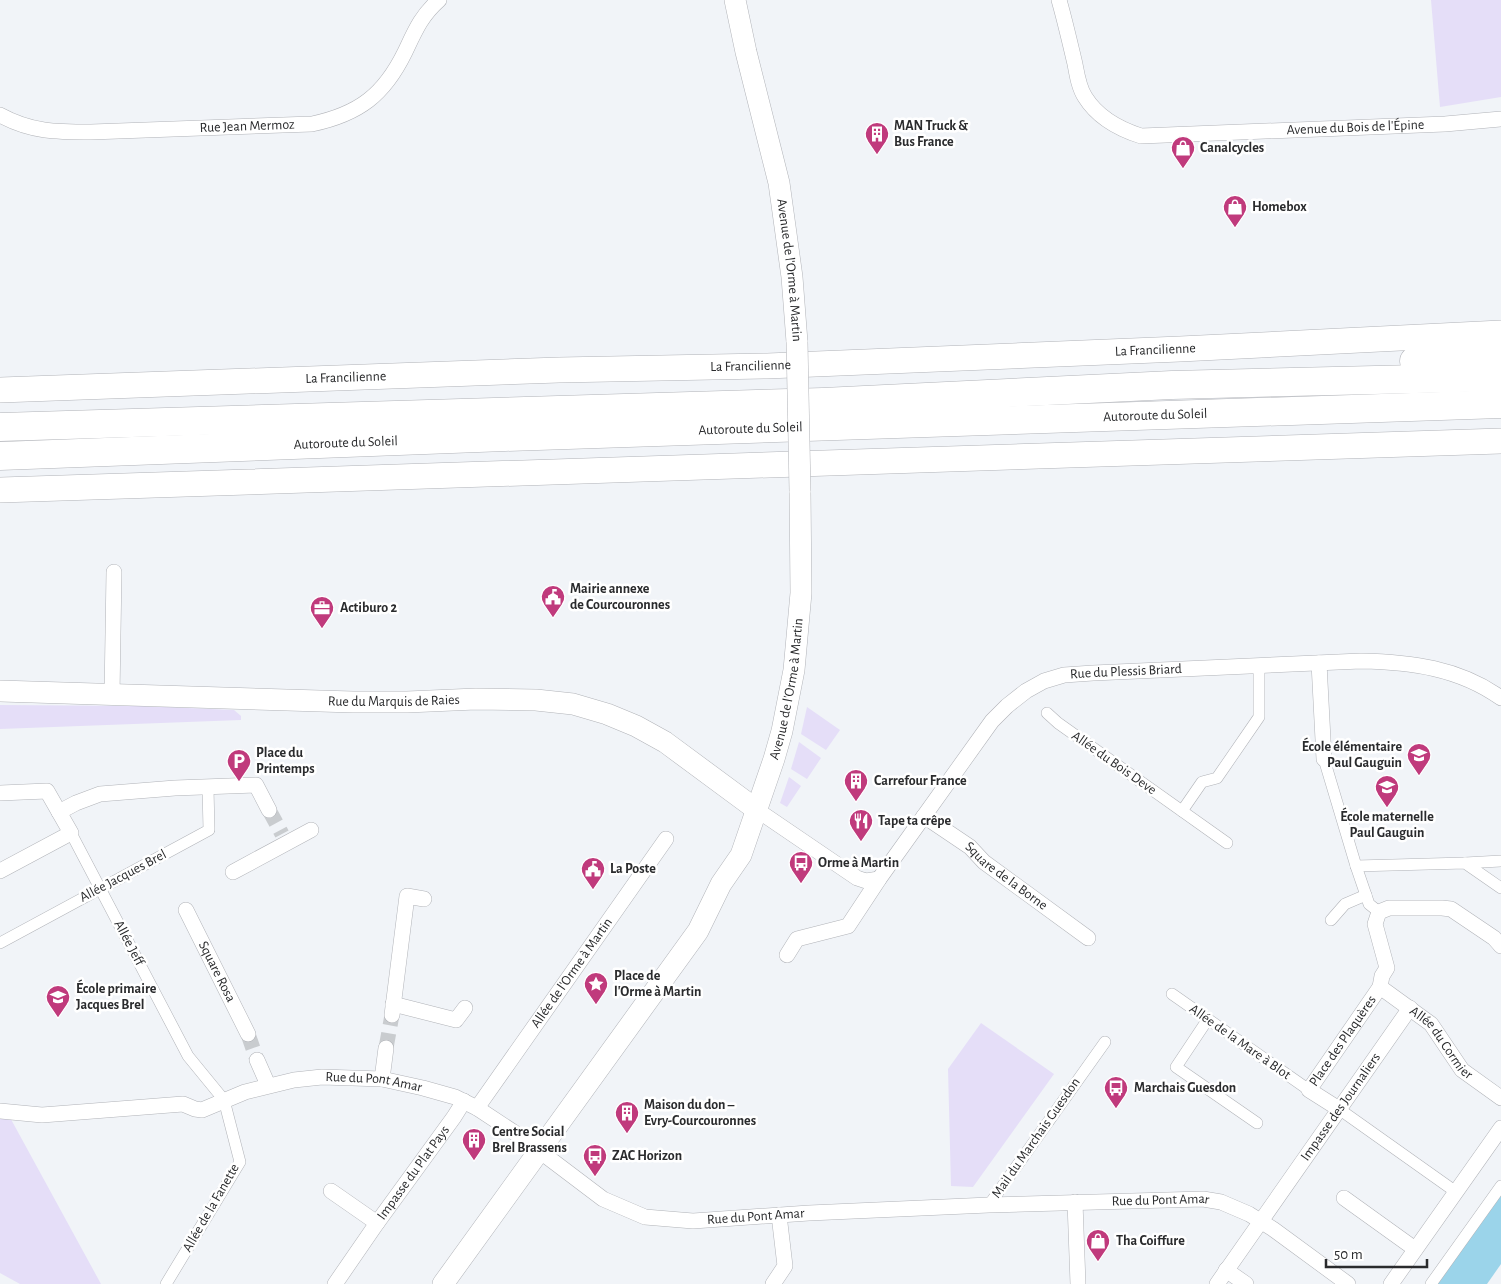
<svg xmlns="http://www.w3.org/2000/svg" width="1501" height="1284" viewBox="0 0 1501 1284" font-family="'Alegreya Sans',sans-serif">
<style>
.green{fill:#e5def8}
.water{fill:#9bd4ea}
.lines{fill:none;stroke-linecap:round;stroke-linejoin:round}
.minor-tunnel{stroke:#c9cccf;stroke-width:15;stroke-dasharray:15 8;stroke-linecap:butt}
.pedestrian-casing{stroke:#b1b3b8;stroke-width:12}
.minor-casing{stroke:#b1b3b8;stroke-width:16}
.secondary-casing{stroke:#b1b3b8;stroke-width:22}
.trunk-casing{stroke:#b1b3b8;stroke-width:26}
.motorway-casing{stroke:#b1b3b8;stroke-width:29}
.pedestrian{stroke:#fff;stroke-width:11}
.minor{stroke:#fff;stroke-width:15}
.secondary{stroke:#fff;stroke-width:21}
.trunk{stroke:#fff;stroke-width:25}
.motorway{stroke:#fff;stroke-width:28}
.secondary-bridge-casing{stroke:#b1b3b8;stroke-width:22;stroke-linecap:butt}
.secondary-bridge{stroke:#fff;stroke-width:21}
.labels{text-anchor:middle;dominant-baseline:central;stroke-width:5;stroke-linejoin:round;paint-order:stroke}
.street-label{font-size:14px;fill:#2a2b2d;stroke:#fff}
.poi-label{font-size:14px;font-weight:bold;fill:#2a2b2d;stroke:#fff;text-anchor:start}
</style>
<rect width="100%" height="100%" fill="#f1f4f8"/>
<g class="green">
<polygon points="1431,0 1501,0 1501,97 1440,107"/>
<polygon points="0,705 142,706 234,710 241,716 241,720 0,729"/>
<polygon points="807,707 840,730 826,750 801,734"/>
<polygon points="799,742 821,758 807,779 791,769"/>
<polygon points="789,777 801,786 787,807 780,803"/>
<polygon points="981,1023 1054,1074 973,1187 951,1186 948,1069"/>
<polygon points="0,1111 7,1112 101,1284 20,1284 0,1273"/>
</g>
<polygon class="water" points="1501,1192 1501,1264 1487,1284 1436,1284"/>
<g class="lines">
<g class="minor-tunnel">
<polyline points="269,810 282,834"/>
<polyline points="248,1034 257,1060"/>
<polyline points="386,1048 392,1015"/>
</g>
<g class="pedestrian-casing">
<g id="pedestrian">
<polyline points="1047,713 1058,723 1227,843"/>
<polyline points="1324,759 1356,866 1369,904 1379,912"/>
<polyline points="1182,811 1202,782 1217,778 1259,717 1259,666"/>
<polyline points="71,833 188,1056 224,1100 240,1162 166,1284"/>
<polyline points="1465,863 1501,861"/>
<polyline points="1356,866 1465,863 1501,888"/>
<polyline points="1331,920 1345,904 1366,895"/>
<polyline points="0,943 209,830 208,788"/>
<polyline points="1172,994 1309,1090"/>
<polyline points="1208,1019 1176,1067 1257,1123"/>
<polyline points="1339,1109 1456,1192"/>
<polyline points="989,1205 1105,1042"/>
<polyline points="1431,1284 1501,1186"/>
</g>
</g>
<g class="minor-casing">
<g id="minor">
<path id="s1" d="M1059,0C1065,21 1070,43 1075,64C1077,75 1079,88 1085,97C1098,118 1119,129 1141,136L1445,124L1501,119"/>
<path id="s2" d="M0,115C31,132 56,132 91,132L312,124C359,114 384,95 405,52C415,31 421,16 439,0"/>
<polyline points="1319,663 1324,759"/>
<polyline points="112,695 114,572"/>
<polyline points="0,793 47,791 71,833 0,871"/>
<polyline points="757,810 857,878 866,881 879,879"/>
<polyline points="59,812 76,803 100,794 175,788 256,785 269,810"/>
<path id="s3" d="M924,816L970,847L984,862L1088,938"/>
<polyline points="233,872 311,830"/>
<path id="s4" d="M186,910L248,1034"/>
<path id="s5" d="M787,955L797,939L848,926L879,879L992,721L1007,706L1026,691L1044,681L1064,675L1093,673L1361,661C1411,662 1459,668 1501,698"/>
<path id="s6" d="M1380,987L1431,1024L1462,1070L1501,1098"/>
<polyline points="393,1004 456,1020 465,1008"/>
<polyline points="392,1015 407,896 424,899"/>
<polyline points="257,1060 268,1085"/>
<polyline points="382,1079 386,1048"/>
<path id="s7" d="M477,1108L666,839"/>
<path id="s8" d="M1339,1109L1309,1090L1380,987L1382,976L1387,968L1375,924L1379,912L1389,908H1442L1451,909L1494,938L1501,946"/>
<path id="s9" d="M0,1111L42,1115L183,1104L195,1109L202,1110L245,1092L294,1080L322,1077L382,1079L423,1088L455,1097L477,1108L521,1137L603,1199L645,1217L693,1221L809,1213L989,1205L1203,1199L1221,1202L1249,1214L1273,1229L1348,1284"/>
<path id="s10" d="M331,1191L377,1223L454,1117L464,1101"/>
<polyline points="1344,1198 1415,1249"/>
<polyline points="1075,1202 1078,1284"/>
<polyline points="1226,1270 1246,1284"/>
<polyline points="335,1284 377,1223"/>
<polyline points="773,1284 785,1266 779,1215"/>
<path id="s11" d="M1217,1284L1410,1008"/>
<polyline points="1391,1284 1501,1128"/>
</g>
</g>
<g class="secondary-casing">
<g id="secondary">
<path id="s12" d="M735,0L746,52L779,183L792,277L797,342"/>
<path id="s13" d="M0,691L353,702H407L476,699L536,700L573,704L607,714L636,726L665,742L757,810"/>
<path id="s14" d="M443,1284L698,931L721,884L741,855L774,759L782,731L794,670L801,593L800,491"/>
</g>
</g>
<g class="trunk-casing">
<g id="trunk">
<path id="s15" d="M0,390L559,370L767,366L1180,349L1501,333"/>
<polyline points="0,490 1501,441"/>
</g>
</g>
<g class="motorway-casing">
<g id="motorway">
<polyline points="1414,361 1501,356"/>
<polyline points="0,427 823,402 1172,385 1501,377"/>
<path id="s16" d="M0,456L505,437L1501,404"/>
</g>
</g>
<use href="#pedestrian" class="pedestrian"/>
<use href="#minor" class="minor"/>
<use href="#secondary" class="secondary"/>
<use href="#trunk" class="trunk"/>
<use href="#motorway" class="motorway"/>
<g class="secondary-bridge-casing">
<polyline id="secondary-bridge" points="797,342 800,491"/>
</g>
<use href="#secondary-bridge" class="secondary-bridge"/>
</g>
<defs>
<g id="building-pin" transform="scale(1.25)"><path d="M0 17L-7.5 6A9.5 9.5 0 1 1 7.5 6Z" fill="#c03a7c" stroke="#fff"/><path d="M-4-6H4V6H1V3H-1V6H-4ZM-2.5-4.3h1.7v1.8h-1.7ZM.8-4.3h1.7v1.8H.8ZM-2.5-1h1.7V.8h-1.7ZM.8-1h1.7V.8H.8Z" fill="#fff"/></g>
<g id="shop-pin" transform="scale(1.25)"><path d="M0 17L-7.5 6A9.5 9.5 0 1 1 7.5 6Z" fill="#c03a7c" stroke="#fff"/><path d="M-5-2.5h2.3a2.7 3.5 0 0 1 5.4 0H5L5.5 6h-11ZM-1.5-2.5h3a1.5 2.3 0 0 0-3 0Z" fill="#fff"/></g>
<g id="civic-pin" transform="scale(1.25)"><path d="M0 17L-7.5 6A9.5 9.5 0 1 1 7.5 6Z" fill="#c03a7c" stroke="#fff"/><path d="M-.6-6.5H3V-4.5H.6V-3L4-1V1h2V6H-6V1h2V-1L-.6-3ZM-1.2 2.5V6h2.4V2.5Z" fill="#fff"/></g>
<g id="office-pin" transform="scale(1.25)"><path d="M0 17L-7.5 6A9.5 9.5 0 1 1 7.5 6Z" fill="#c03a7c" stroke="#fff"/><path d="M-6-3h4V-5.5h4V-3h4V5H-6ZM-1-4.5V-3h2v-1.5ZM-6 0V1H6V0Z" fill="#fff"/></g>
<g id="school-pin" transform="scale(1.25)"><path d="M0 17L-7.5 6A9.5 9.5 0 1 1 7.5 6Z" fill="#c03a7c" stroke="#fff"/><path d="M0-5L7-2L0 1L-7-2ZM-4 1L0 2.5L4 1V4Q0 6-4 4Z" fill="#fff"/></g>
<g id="parking-pin" transform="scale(1.25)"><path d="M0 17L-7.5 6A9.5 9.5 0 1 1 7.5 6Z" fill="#c03a7c" stroke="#fff"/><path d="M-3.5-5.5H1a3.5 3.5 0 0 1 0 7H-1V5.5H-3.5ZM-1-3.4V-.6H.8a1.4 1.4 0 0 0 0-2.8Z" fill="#fff"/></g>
<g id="restaurant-pin" transform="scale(1.25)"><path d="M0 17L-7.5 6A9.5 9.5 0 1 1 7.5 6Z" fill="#c03a7c" stroke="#fff"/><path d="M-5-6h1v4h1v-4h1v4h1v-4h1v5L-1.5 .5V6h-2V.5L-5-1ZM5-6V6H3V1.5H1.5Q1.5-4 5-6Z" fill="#fff"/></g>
<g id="bus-pin" transform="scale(1.25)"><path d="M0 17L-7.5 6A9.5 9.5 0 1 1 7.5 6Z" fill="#c03a7c" stroke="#fff"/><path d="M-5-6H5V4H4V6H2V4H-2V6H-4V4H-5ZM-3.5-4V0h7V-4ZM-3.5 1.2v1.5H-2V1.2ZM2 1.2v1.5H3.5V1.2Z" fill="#fff"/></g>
<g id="sight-pin" transform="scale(1.25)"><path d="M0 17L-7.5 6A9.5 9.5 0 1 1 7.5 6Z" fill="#c03a7c" stroke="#fff"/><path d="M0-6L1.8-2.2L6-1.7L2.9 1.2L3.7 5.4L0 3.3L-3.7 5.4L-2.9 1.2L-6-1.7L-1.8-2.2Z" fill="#fff"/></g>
</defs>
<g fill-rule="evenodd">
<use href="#building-pin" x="877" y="134"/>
<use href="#shop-pin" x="1183" y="148"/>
<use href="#shop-pin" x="1235" y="207"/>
<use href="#civic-pin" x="553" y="597"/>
<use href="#office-pin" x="322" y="608"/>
<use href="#school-pin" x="1419" y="755"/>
<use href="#parking-pin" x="239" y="761"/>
<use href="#building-pin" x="856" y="781"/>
<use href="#school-pin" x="1387" y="787"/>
<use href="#restaurant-pin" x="861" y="821"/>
<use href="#bus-pin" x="801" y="863"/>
<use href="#civic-pin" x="593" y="869"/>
<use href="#sight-pin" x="596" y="984"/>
<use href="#school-pin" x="58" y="997"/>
<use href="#bus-pin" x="1116" y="1088"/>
<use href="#building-pin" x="627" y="1113"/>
<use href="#building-pin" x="474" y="1140"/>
<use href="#bus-pin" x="595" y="1156"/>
<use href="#shop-pin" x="1098" y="1241"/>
</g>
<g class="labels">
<g class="street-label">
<text stroke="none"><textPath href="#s2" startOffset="250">Rue Jean Mermoz</textPath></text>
<text stroke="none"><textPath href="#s1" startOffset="385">Avenue du Bois de l'Épine</textPath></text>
<text stroke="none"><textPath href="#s12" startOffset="276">Avenue de l'Orme à Martin</textPath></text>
<text stroke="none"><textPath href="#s15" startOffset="1156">La Francilienne</textPath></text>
<text stroke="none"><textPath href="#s15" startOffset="751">La Francilienne</textPath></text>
<text stroke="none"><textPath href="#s15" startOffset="346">La Francilienne</textPath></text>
<text stroke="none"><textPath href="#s16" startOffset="1156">Autoroute du Soleil</textPath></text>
<text stroke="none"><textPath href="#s16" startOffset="751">Autoroute du Soleil</textPath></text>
<text stroke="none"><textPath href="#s16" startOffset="346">Autoroute du Soleil</textPath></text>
<text stroke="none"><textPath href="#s5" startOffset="471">Rue du Plessis Briard</textPath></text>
<text stroke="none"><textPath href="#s14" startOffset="696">Avenue de l'Orme à Martin</textPath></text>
<text stroke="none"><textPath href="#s13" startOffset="394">Rue du Marquis de Raies</textPath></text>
<text transform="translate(1114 763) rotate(35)">Allée du Bois Deve</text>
<text transform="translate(123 876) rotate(-28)">Allée Jacques Brel</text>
<text stroke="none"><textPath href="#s3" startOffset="102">Square de la Borne</textPath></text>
<text transform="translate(129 943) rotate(62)">Allée Jeff</text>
<text stroke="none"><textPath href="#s4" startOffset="69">Square Rosa</textPath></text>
<text stroke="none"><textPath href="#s7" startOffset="165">Allée de l'Orme à Martin</textPath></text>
<text stroke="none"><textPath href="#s8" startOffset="95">Place des Plaquères</textPath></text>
<text transform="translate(1240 1042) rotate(35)">Allée de la Mare à Blot</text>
<text stroke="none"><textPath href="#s6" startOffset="84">Allée du Cormier</textPath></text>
<text stroke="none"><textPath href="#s9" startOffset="381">Rue du Pont Amar</textPath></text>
<text stroke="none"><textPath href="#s11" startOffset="216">Impasse des Journaliers</textPath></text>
<text transform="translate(1036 1138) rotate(-55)">Mail du Marchais Guesdon</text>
<text stroke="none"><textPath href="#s10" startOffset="118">Impasse du Plat Pays</textPath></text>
<text stroke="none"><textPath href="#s9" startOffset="1206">Rue du Pont Amar</textPath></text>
<text transform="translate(211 1208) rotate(-60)">Allée de la Fanette</text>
<text stroke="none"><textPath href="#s9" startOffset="801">Rue du Pont Amar</textPath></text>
</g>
<g class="poi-label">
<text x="894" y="126">MAN Truck &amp;<tspan x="894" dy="16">Bus France</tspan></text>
<text x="1200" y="148">Canalcycles</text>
<text x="1252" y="207">Homebox</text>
<text x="570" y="589">Mairie annexe<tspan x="570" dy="16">de Courcouronnes</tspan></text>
<text x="340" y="608">Actiburo 2</text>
<text x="1402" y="747" text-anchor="end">École élémentaire<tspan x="1402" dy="16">Paul Gauguin</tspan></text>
<text x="256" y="753">Place du<tspan x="256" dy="16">Printemps</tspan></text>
<text x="874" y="781">Carrefour France</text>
<text x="1387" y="817" text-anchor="middle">École maternelle<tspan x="1387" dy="16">Paul Gauguin</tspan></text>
<text x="878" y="821">Tape ta crêpe</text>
<text x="818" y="863">Orme à Martin</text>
<text x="610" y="869">La Poste</text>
<text x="614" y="976">Place de<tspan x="614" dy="16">l'Orme à Martin</tspan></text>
<text x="76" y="989">École primaire<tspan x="76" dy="16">Jacques Brel</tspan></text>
<text x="1134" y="1088">Marchais Guesdon</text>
<text x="644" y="1105">Maison du don –<tspan x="644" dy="16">Evry-Courcouronnes</tspan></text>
<text x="492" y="1132">Centre Social<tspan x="492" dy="16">Brel Brassens</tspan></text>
<text x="612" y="1156">ZAC Horizon</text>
<text x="1116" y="1241">Tha Coiffure</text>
</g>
</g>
<path d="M1326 1259v8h101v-8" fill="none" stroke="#2a2b2d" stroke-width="2.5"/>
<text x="1334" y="1259" font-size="15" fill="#2a2b2d" stroke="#ffffff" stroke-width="4" paint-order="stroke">50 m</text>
</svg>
